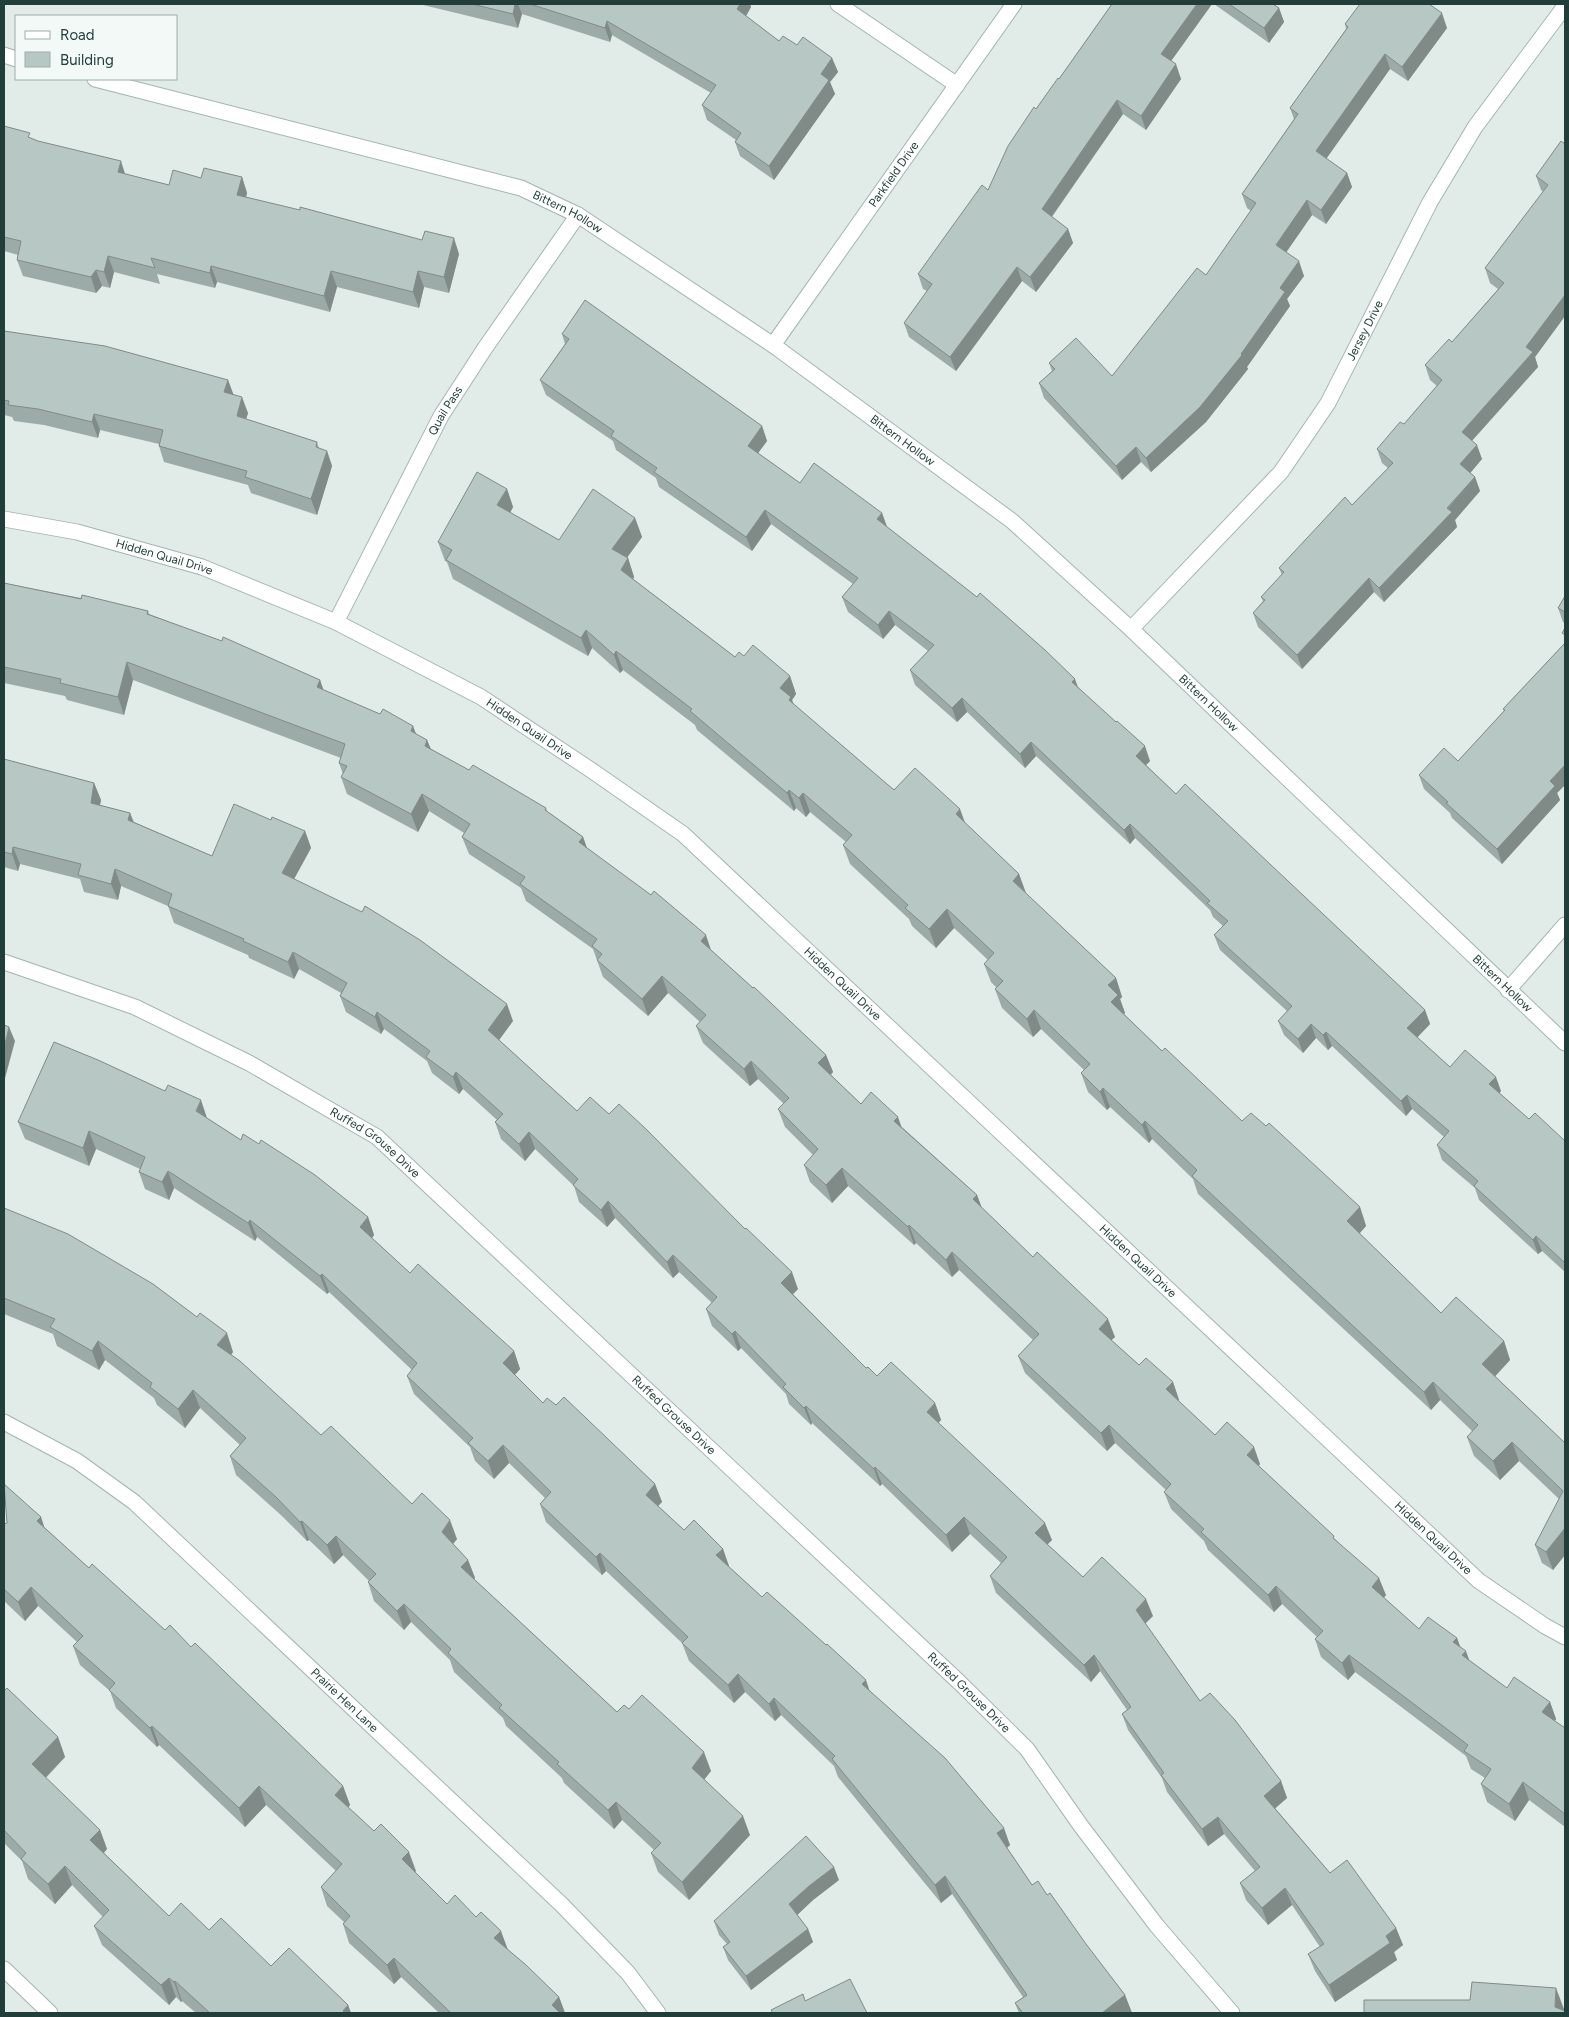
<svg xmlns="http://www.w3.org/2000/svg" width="1569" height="2017" viewBox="0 0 1569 2017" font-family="Figtree,sans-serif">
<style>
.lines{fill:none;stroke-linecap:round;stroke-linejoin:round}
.minor-casing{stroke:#a4b4b1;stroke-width:17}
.minor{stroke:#fff;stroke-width:15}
.wall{fill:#9daba8}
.shaded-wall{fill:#808b88}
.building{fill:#b7c7c3;stroke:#808b88}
.labels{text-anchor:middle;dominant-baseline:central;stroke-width:5;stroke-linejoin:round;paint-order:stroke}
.street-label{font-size:12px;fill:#213e3a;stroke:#f2f9f6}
</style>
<rect width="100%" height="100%" fill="#e1ece9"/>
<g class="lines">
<g class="minor-casing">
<g id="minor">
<polyline points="838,4 957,85"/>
<polyline points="4,55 16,59"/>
<path id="s1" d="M95,79L521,188L578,215L773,345L1012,521L1131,629L1565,1043"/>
<path id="s2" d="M773,345L1014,4"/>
<path id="s3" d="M4,519L77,532L202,567L336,622L481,697L591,770L683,834L1479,1581L1545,1626L1565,1637"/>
<path id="s4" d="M336,622L441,416L485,348L578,215"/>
<path id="s5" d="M1131,629L1281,472L1328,403L1430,202L1475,127L1565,6"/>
<path id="s6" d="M4,962L135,1007L249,1063L377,1137L959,1682L1027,1749L1081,1826L1157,1926L1232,2013"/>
<polyline points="1508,990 1565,925"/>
<path id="s7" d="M4,1422L77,1461L134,1502L562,1905L628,1973L658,2013"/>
<polyline points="4,1969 50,2013"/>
</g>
</g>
<use href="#minor" class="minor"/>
</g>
<g class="wall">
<polygon points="419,4 750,4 751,7 746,16 779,41 797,45 832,58 838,72 830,82 835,94 774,180 740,156 735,142 736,140 707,120 702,105 711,93 612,35 610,42 522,14 518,28"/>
<polygon points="1112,4 1212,4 1171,61 1181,79 1146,130 1123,114 1052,217 1068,229 1073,243 1036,292 1022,281 956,371 909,337 904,323 927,291 923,289 918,274 988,190 1036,109 1059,79"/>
<polygon points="1214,4 1273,4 1279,8 1284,22 1269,43"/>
<polygon points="1345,24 1447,28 1408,81 1390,69 1326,159 1347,173 1352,187 1326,224 1312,215 1286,252 1304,276 1287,299 1290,306 1247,367 1248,369 1206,422 1151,472 1141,462 1122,480 1044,398 1039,383 1052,371 1049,363 1112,376 1206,275 1251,211 1247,208 1242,194 1294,119 1290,108 1346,29"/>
<polygon points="4,126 32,139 125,174 169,185 201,178 242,177 247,193 246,197 459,254 449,293 424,287 419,308 337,287 330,312 217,282 215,288 157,274 160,284 114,272 110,288 102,286 96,293 23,276 17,260 18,255 4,251"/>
<polygon points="1565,144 1565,316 1535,357 1538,367 1472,441 1482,459 1470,473 1475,477 1480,491 1455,520 1457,527 1384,602 1374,592 1302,669 1258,627 1253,613 1263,601 1261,597 1282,575 1279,568 1352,505 1388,468 1382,463 1377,449 1404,424 1437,386 1430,380 1425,365 1452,342 1498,289 1490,283 1485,268 1543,192 1541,190 1536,176"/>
<polygon points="4,331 228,380 233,394 248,413 246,419 317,442 319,448 327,451 332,466 317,515 251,493 248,485 164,462 159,446 159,444 100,430 98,438 44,425 14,421 12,417 4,415"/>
<polygon points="562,334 762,426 767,441 758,453 800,483 882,513 887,527 1078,687 1150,761 1146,765 1176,794 1425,1010 1430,1024 1417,1037 1450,1067 1501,1091 1499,1093 1529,1119 1565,1141 1565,1272 1542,1251 1538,1254 1479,1200 1475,1188 1442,1160 1437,1145 1444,1137 1412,1109 1406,1116 1332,1046 1328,1050 1316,1038 1303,1053 1284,1035 1278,1021 1287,1011 1220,950 1214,935 1223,926 1213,917 1210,910 1135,838 1130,844 1036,756 1025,768 967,712 957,722 915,685 910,670 928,651 895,625 883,639 848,612 842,597 853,584 771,524 752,551 659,487 656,478 616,450 613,441 546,395 540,380 565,344"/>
<polygon points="507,489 513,507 510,513 559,540 635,518 642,537 627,558 628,558 634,577 633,579 735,657 744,656 790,676 796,694 792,700 793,704 894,790 965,823 1019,874 1025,893 1116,978 1122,997 1120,999 1125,1013 1124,1014 1162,1051 1242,1121 1266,1126 1360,1207 1366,1226 1359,1233 1441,1313 1504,1341 1510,1360 1495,1376 1565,1443 1565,1555 1553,1570 1542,1563 1535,1545 1559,1499 1519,1461 1500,1480 1474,1456 1467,1437 1473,1432 1440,1400 1431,1410 1198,1194 1193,1179 1152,1139 1149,1143 1110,1107 1107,1110 1088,1092 1081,1073 1084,1070 1041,1029 1033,1037 1002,1008 995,989 997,988 991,982 984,964 988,960 954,928 936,948 912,926 909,919 850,864 843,845 846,842 810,812 806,817 796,808 794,811 697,730 695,725 623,670 620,673 592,648 588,656 453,579 447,562 445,561 438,542"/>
<polygon points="4,583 148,611 149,614 320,680 323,690 380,714 413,726 416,734 427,740 431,749 469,770 546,808 547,811 583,837 587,848 712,951 826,1055 833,1072 831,1075 861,1104 902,1127 977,1195 982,1208 1115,1337 1111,1340 1139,1365 1173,1382 1179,1400 1178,1401 1215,1435 1260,1464 1259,1466 1336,1540 1386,1595 1384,1598 1419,1629 1457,1638 1460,1646 1470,1661 1507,1688 1550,1702 1556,1719 1555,1721 1565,1728 1565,1827 1529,1800 1515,1821 1487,1802 1481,1784 1485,1778 1471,1769 1466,1756 1355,1672 1348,1680 1321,1657 1315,1639 1317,1637 1282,1604 1274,1612 1208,1550 1204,1541 1171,1509 1164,1492 1166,1490 1115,1443 1107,1451 1025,1373 1018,1356 1033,1340 959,1270 952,1277 916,1243 914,1245 848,1186 832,1203 810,1182 804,1165 813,1155 785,1127 778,1109 784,1104 758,1079 750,1086 703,1043 696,1026 700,1022 668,993 648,1016 603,977 593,949 526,901 521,888 469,854 462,837 464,833 429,811 418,832 347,794 341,777 343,774 339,763 341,758 133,680 124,715 67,700 65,696 4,683"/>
<polygon points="1565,596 1565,623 1563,622 1558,608"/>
<polygon points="1565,643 1565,785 1557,793 1560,800 1502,864 1452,818 1450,813 1424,789 1419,775 1458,761 1504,711 1503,709"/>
<polygon points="4,759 94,783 101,800 100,805 130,813 134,822 212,856 271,820 305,831 311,848 294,879 513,1021 499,1040 577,1111 798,1289 793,1294 866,1368 877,1376 935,1403 941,1420 938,1423 1052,1540 1047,1544 1083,1577 1153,1616 1145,1623 1200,1701 1281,1781 1287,1798 1275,1808 1330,1873 1396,1928 1403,1945 1394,1952 1397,1960 1335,2002 1315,1971 1308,1954 1320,1947 1292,1905 1268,1925 1246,1900 1240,1883 1255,1871 1224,1834 1208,1846 1167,1792 1162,1778 1128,1730 1122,1714 1127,1710 1100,1671 1091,1682 996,1593 990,1576 1001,1563 970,1534 952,1552 882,1484 880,1486 812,1423 811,1425 789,1404 786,1394 741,1348 738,1351 712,1326 706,1309 712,1303 679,1272 673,1278 615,1218 607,1227 579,1202 574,1186 535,1149 525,1161 501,1139 495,1122 497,1120 463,1089 459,1094 432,1073 427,1061 384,1029 381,1034 346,1012 340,996 341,993 299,969 294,979 249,958 248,955 174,923 168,906 121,886 118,900 84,892 80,879 20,864 18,871 4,867"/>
<polygon points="207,1118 241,1140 368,1217 374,1235 372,1238 410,1273 514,1351 520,1369 515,1375 543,1403 556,1405 655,1484 662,1502 658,1506 684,1530 723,1549 729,1567 762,1597 869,1690 1010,1845 1007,1848 1032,1885 1047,1895 1125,1995 1132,2013 1019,2013 1015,2003 1023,1997 952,1894 941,1903 838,1777 834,1766 781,1715 775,1721 745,1692 734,1703 689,1661 682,1643 606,1571 602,1575 546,1522 540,1504 545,1498 509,1463 494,1479 475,1461 470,1447 414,1394 407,1376 412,1370 329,1292 327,1294 257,1237 255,1241 174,1188 169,1200 145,1189 139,1172 140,1169 96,1149 89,1166 25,1139 18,1122"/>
<polygon points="4,1208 233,1352 231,1355 321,1435 412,1504 457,1539 453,1544 468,1560 475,1578 474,1579 617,1712 629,1709 711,1771 704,1780 750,1835 689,1900 658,1872 651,1853 654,1850 622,1820 614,1829 564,1783 562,1778 506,1726 503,1718 454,1672 450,1660 411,1622 404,1630 374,1601 368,1582 369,1581 343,1555 334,1564 309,1540 307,1541 282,1516 236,1475 230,1456 240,1445 200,1408 185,1428 157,1405 154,1398 105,1360 99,1370 57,1346 53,1334 4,1314"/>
<polygon points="41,1517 44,1527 89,1568 165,1630 191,1647 343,1786 350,1805 348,1807 416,1871 415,1872 447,1904 507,1949 559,1997 565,2013 439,2013 401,1977 394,1984 349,1943 343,1924 344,1922 327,1906 321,1887 336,1871 266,1805 245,1827 159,1745 157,1747 116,1708 110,1691 80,1665 73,1646 77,1642 38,1606 25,1621 4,1601 4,1524"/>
<polygon points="4,1691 58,1737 65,1757 46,1778 100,1830 107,1849 104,1853 169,1916 209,1930 271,1966 348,2005 351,2013 196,2013 182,2001 181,2002 176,1997 169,2005 102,1945 94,1926 103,1917 72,1885 55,1904 28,1879 22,1861 4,1843"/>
<polygon points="839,1880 813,1900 797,1915 808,1929 813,1942 751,1990 728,1960 723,1947 727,1944 719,1935 714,1921"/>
</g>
<g class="shaded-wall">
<polygon points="515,4 518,4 522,14 518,28 513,14"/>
<polygon points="740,4 750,4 751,7 742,23 737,9"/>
<polygon points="1197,4 1212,4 1166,68 1161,54"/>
<polygon points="1279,8 1284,22 1269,43 1264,28"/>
<polygon points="1442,13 1447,28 1408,81 1402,67"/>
<polygon points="607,21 612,35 610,42 605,28"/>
<polygon points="1385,54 1390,69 1321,166 1316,151"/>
<polygon points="832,58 838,72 830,82 835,94 774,180 769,166 821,74"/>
<polygon points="1176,64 1181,79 1146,130 1141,116"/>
<polygon points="1117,100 1123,114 1047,223 1042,209"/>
<polygon points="121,161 126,177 118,172"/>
<polygon points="1347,173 1352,187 1326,224 1321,210"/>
<polygon points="242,177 247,193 243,211 237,195"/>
<polygon points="1307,200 1312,215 1281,260 1276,245"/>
<polygon points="1068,229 1073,243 1036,292 1030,277"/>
<polygon points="454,238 459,254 449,293 444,277"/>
<polygon points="108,256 114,272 110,288 104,272"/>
<polygon points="1299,261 1304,276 1287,299 1290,306 1247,367 1248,369 1206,422 1151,472 1146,458 1241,354 1280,288"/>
<polygon points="211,266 217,282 215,288 210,273"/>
<polygon points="1017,267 1022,281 956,371 950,357"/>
<polygon points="96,270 102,286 96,293 91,277"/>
<polygon points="331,271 337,287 330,312 324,296"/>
<polygon points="418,271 424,287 419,308 413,292"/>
<polygon points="1565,295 1565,316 1535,357 1538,367 1467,446 1462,432"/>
<polygon points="228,380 234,396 224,392"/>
<polygon points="242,397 248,413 242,432 237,416"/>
<polygon points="94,414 100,430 98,438 92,422"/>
<polygon points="762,426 767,441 753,460 748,446"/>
<polygon points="1477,445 1482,459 1466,478 1460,464"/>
<polygon points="1136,447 1141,462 1122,480 1116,466"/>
<polygon points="327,451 332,466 317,515 311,499"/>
<polygon points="1475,477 1480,491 1455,520 1457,527 1384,602 1379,588"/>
<polygon points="507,489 513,507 504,524 497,505"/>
<polygon points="765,510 771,524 752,551 746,537"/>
<polygon points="882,513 887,527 877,519"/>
<polygon points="635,518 642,537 619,568 612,549"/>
<polygon points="628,558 634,577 627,589 621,570"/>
<polygon points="1369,578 1374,592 1302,669 1297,655"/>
<polygon points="889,611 895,625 883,639 878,625"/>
<polygon points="586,630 592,648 588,656 581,638"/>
<polygon points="616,651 623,670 620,673 614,655"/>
<polygon points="127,662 133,680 124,715 118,697"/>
<polygon points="790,676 796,694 792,700 798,715 780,688"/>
<polygon points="1075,679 1080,693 1072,682"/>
<polygon points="320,680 326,697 317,687"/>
<polygon points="962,698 967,712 957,722 952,708"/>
<polygon points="413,726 419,743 411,731"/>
<polygon points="427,740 434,758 425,746"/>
<polygon points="1031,742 1036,756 1025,768 1020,754"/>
<polygon points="1145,746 1150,761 1141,770 1136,756"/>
<polygon points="1565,765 1565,785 1557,793 1560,800 1502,864 1497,849 1550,781"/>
<polygon points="94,783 101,800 97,819 91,803"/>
<polygon points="789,790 796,808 794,811 787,793"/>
<polygon points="803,793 810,812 806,817 799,798"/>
<polygon points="422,794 429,811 418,832 411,814"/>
<polygon points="960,809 967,828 956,814"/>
<polygon points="130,813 136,830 128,820"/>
<polygon points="1130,824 1135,838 1130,844 1124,830"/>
<polygon points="305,831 311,848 288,890 282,873"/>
<polygon points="583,837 589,854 579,842"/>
<polygon points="13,847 20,864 18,871 12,854"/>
<polygon points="115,869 121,886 118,900 111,884"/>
<polygon points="1019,874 1026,893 1020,900 1013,881"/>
<polygon points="947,909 954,928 936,948 929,929"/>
<polygon points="706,935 712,953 701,941"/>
<polygon points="293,952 299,969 294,979 288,962"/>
<polygon points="662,976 668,993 648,1016 642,999"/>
<polygon points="1116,978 1122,997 1120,999 1125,1013 1118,1021 1111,1002 1108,985"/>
<polygon points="507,1004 513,1021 494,1047 488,1030"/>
<polygon points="1034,1010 1041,1029 1033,1037 1027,1019"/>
<polygon points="1425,1010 1430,1024 1413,1042 1407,1028"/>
<polygon points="377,1012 384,1029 381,1034 375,1017"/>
<polygon points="1311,1024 1316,1038 1303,1053 1298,1039"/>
<polygon points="9,1027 15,1041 4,1082 4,1048"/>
<polygon points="1326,1032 1332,1046 1328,1050 1323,1035"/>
<polygon points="826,1055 833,1072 825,1080 818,1063"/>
<polygon points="751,1061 758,1079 750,1086 744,1069"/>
<polygon points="456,1072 463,1089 459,1094 453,1077"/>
<polygon points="1496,1077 1501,1091 1495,1099 1489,1084"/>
<polygon points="1103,1088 1110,1107 1107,1110 1100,1092"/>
<polygon points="1407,1095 1412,1109 1406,1116 1401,1101"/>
<polygon points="201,1100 207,1118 196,1111"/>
<polygon points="898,1117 904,1134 894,1121"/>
<polygon points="1145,1121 1152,1139 1149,1143 1142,1125"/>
<polygon points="89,1131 96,1149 89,1166 83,1148"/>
<polygon points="529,1132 535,1149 525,1161 519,1144"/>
<polygon points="842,1168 848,1186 832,1203 826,1185"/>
<polygon points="168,1171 174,1188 169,1200 162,1182"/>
<polygon points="977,1195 983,1212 973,1199"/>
<polygon points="608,1201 615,1218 607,1227 601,1210"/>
<polygon points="1360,1207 1366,1226 1354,1240 1347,1221"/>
<polygon points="368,1217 374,1235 367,1245 360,1227"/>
<polygon points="250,1220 257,1237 255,1241 248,1223"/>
<polygon points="909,1225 916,1243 914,1245 908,1227"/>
<polygon points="1536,1236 1542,1251 1538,1254 1533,1240"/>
<polygon points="952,1252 959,1270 952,1277 946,1260"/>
<polygon points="673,1255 679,1272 673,1278 667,1262"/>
<polygon points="792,1272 798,1289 787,1300 781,1283"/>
<polygon points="322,1274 329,1292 327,1294 320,1276"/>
<polygon points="1108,1319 1115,1337 1105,1346 1099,1329"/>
<polygon points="735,1331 741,1348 738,1351 732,1334"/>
<polygon points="227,1333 233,1352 224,1364 217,1345"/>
<polygon points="98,1341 105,1360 99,1370 92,1351"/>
<polygon points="1504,1341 1510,1360 1489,1383 1482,1364"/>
<polygon points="514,1351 520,1369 509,1381 503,1363"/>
<polygon points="1173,1382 1179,1400 1173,1407 1166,1389"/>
<polygon points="1433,1382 1440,1400 1431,1410 1424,1392"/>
<polygon points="193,1390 200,1408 185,1428 178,1409"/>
<polygon points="935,1403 941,1420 933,1429 927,1412"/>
<polygon points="806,1406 812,1423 811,1425 804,1408"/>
<polygon points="1109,1425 1115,1443 1107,1451 1101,1433"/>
<polygon points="1512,1442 1519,1461 1500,1480 1493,1461"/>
<polygon points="503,1445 509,1463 494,1479 488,1461"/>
<polygon points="1254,1447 1260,1464 1253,1472 1247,1455"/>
<polygon points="875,1467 882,1484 880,1486 874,1469"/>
<polygon points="655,1484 662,1502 652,1512 646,1495"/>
<polygon points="41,1517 47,1536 37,1521"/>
<polygon points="964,1517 970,1534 952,1552 946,1535"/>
<polygon points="450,1520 457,1539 448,1550 442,1532"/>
<polygon points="302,1521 309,1540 307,1541 300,1522"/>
<polygon points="1045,1523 1052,1540 1042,1550 1035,1533"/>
<polygon points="1565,1528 1565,1555 1553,1570 1546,1552"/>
<polygon points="336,1536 343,1555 334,1564 327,1545"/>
<polygon points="723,1549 729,1566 723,1573 716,1555"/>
<polygon points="600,1553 606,1571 602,1575 596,1557"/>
<polygon points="468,1560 475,1578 468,1586 461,1567"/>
<polygon points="1379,1578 1386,1595 1378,1604 1372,1587"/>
<polygon points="1276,1586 1282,1604 1274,1612 1268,1595"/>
<polygon points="31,1587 38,1606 25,1621 18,1602"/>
<polygon points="1146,1599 1153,1616 1142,1627 1136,1610"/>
<polygon points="404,1604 411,1622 404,1630 397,1611"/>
<polygon points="1457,1638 1463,1655 1466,1651 1472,1668 1469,1673 1453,1642"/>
<polygon points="1094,1655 1100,1671 1091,1682 1084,1665"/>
<polygon points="1349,1655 1355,1672 1348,1680 1342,1663"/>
<polygon points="738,1674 745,1692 734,1703 728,1685"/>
<polygon points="866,1680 872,1698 862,1684"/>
<polygon points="774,1698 781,1715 775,1721 769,1704"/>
<polygon points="1550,1702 1556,1719 1549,1729 1542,1712"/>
<polygon points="152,1726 159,1745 157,1747 150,1728"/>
<polygon points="58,1737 65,1757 39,1784 32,1764"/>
<polygon points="704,1752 711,1771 698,1787 692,1768"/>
<polygon points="1281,1781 1287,1798 1270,1813 1264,1796"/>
<polygon points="1523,1782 1529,1800 1515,1821 1509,1804"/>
<polygon points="259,1786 266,1805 245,1827 239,1808"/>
<polygon points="343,1786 350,1805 342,1814 335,1795"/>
<polygon points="616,1802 622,1820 614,1829 608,1810"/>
<polygon points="743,1816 750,1835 689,1900 682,1882"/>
<polygon points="1218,1817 1224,1834 1208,1846 1202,1829"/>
<polygon points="1004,1828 1010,1845 1004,1850 997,1833"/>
<polygon points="100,1830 107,1849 98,1859 90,1840"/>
<polygon points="409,1852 416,1871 409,1878 402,1859"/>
<polygon points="65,1866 72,1885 55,1904 48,1884"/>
<polygon points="834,1867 839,1880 813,1900 794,1918 789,1904 809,1886"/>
<polygon points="945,1876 952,1894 941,1903 935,1885"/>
<polygon points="1285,1888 1292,1905 1268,1925 1262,1908"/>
<polygon points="1396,1928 1403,1945 1394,1952 1397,1960 1335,2002 1329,1985 1386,1936"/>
<polygon points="808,1929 813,1942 751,1990 746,1976"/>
<polygon points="501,1931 508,1950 494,1938"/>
<polygon points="394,1958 401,1977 394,1984 387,1965"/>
<polygon points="169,1978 176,1997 169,2005 161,1985"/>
<polygon points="175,1981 182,2001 181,2002 174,1982"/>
<polygon points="1556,1988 1564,2009 1564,2013 1555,2007"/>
<polygon points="1125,1995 1132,2013 1102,2013"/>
<polygon points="559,1997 565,2013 555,2013 552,2005"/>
<polygon points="348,2005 351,2013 344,2013 343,2011"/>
</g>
<g class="building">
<polygon points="472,4 515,4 513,14"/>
<polygon points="530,4 740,4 737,9 779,41 783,36 797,45 803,37 832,58 821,74 829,80 769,166 735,142 741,133 702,105 716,85 607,21 605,28"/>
<polygon points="1112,4 1197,4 1161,54 1176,64 1141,116 1117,100 1042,209 1068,229 1030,277 1017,267 950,357 904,323 932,284 918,274 982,185 988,190 1008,146 1034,107 1036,109 1058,78 1059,79"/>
<polygon points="1229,4 1273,4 1279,8 1264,28"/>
<polygon points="1360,4 1429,4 1442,13 1402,67 1385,54 1316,151 1347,173 1321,210 1307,200 1276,245 1299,261 1280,288 1285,292 1241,354 1242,355 1200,407 1146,458 1136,447 1116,466 1039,383 1055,369 1049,363 1076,338 1112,376 1197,268 1206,275 1256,203 1242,194 1298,114 1290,108 1348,27 1345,24"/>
<polygon points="4,126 30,133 28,137 38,141 121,161 118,172 169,185 173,170 201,178 204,168 242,177 237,195 300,210 300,207 422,240 425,231 454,238 444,277 418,271 413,292 331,271 324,296 211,266 210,273 151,258 155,268 108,256 104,272 96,270 91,277 17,260 21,241 4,237"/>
<polygon points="1561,141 1565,144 1565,295 1526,347 1533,352 1462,432 1477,445 1460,464 1475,477 1447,508 1452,512 1379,588 1369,578 1297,655 1253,613 1265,600 1261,597 1284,572 1279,568 1321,523 1345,497 1352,505 1393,463 1377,449 1400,422 1404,424 1442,380 1425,365 1449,339 1452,342 1504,283 1485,268 1548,185 1536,176"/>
<polygon points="585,300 762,426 748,446 800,483 814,463 882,513 877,519 977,597 980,593 1045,650 1075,679 1072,682 1116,722 1117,721 1145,746 1136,756 1176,794 1185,784 1425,1010 1407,1028 1450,1067 1465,1050 1496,1077 1489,1084 1529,1119 1535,1113 1565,1141 1565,1263 1536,1236 1533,1240 1474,1186 1478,1181 1437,1145 1449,1131 1407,1095 1401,1101 1326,1032 1323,1035 1311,1024 1298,1039 1278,1021 1292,1006 1214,935 1228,921 1207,903 1210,901 1130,824 1124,830 1031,742 1020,754 962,698 952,708 910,670 934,645 889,611 878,625 842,597 858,578 765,510 746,537 654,472 657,468 611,436 614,431 540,380 569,339 562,334"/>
<polygon points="4,331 105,346 228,380 224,392 242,397 237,416 317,442 316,447 327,451 311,499 245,477 247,471 159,446 163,430 94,414 92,422 38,409 8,405 9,401 4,400"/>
<polygon points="477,472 507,489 497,505 559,540 593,489 635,518 612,549 628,558 621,570 735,657 739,652 744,656 753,645 790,676 780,688 791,697 789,700 894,790 915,768 960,809 956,814 1019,874 1013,881 1116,978 1108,985 1118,995 1111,1002 1162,1051 1165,1048 1242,1121 1251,1113 1266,1126 1269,1123 1360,1207 1347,1221 1441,1313 1456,1297 1504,1341 1482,1364 1565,1443 1565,1528 1546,1552 1535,1545 1563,1491 1512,1442 1493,1461 1467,1437 1478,1425 1433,1382 1424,1392 1192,1176 1197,1170 1145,1121 1142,1125 1103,1088 1100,1092 1081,1073 1090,1064 1034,1010 1027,1019 995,989 1003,981 984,964 994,953 947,909 929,929 905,908 908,905 843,845 852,835 803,793 799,798 789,790 787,793 690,711 692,709 616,651 614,655 586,630 581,638 446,560 452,550 438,542"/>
<polygon points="4,583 81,599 82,595 148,611 147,614 222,641 223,637 320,680 317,687 380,714 383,709 413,726 411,731 427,740 425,746 469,770 473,765 546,808 545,810 583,837 579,842 651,895 654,891 706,935 701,941 753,988 754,987 826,1055 818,1063 861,1104 871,1092 898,1117 894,1121 977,1195 973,1199 1033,1257 1037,1252 1108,1319 1099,1329 1139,1365 1146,1358 1173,1382 1166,1389 1215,1435 1227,1422 1254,1447 1247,1455 1334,1536 1333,1538 1379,1578 1372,1587 1419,1629 1428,1617 1457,1638 1453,1642 1466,1651 1462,1655 1507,1688 1514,1677 1550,1702 1542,1712 1565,1728 1565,1814 1523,1782 1509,1804 1481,1784 1491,1769 1464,1751 1468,1745 1349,1655 1342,1663 1315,1639 1323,1631 1276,1586 1268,1595 1201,1532 1204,1529 1164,1492 1171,1484 1109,1425 1101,1433 1018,1356 1039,1334 952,1252 946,1260 909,1225 908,1227 842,1168 826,1185 804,1165 818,1149 778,1109 789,1098 751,1061 744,1069 696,1026 706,1015 662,976 642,999 597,960 602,954 592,946 597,939 520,884 525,877 462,837 470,824 422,794 411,814 341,777 347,766 339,763 345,744 127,662 118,697 60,683 61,679 4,667"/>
<polygon points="1565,596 1565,612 1558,608"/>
<polygon points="1565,628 1565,635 1562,633"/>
<polygon points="1565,643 1565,765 1550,781 1555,786 1497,849 1446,803 1448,802 1419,775 1444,748 1458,761 1505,710 1503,709"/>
<polygon points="4,759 94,783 91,803 130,813 128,820 212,856 234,804 271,820 272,817 305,831 282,873 362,912 365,906 420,940 507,1004 488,1030 577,1111 590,1097 609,1114 619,1104 646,1129 745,1229 746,1228 792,1272 781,1283 866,1368 868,1367 877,1376 891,1362 935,1403 927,1412 1045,1523 1035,1533 1083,1577 1102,1557 1146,1599 1136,1610 1200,1701 1210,1693 1235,1720 1281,1781 1264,1796 1330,1873 1347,1860 1396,1928 1386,1936 1390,1943 1329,1985 1308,1954 1324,1944 1285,1888 1262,1908 1240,1883 1260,1867 1218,1817 1202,1829 1161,1775 1164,1773 1122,1714 1131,1707 1094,1655 1084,1665 990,1576 1007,1557 964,1517 946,1535 875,1467 874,1469 806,1406 804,1408 783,1387 786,1384 735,1331 732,1334 706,1309 717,1297 673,1255 667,1262 608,1201 601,1210 573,1185 578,1179 529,1132 519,1144 495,1122 503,1114 456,1072 453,1077 426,1057 430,1051 377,1012 375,1017 340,996 347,983 293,952 288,962 243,941 244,939 168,906 172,894 115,869 111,884 78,875 81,864 13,847 12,854 4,852"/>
<polygon points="4,1025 9,1027 4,1048"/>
<polygon points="54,1042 98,1060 165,1091 168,1085 201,1100 196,1111 241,1140 243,1134 259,1144 261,1140 315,1175 368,1217 360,1227 410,1273 418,1264 514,1351 503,1363 543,1403 547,1398 556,1405 564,1397 655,1484 646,1495 684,1530 694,1520 723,1549 716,1555 762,1597 767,1592 826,1645 827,1644 866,1680 862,1684 945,1758 1004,1828 997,1833 1032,1885 1038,1881 1047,1895 1050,1893 1086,1944 1125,1995 1102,2013 1023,2013 1015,2003 1027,1995 945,1876 935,1885 832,1759 835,1756 774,1698 769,1704 738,1674 728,1685 682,1643 688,1637 600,1553 596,1557 540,1504 551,1492 503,1445 488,1461 468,1443 473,1438 407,1376 417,1363 322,1274 320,1276 250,1220 248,1223 168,1171 162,1182 139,1172 145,1157 89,1131 83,1148 18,1122"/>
<polygon points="4,1208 68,1234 153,1284 197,1317 200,1313 227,1333 217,1345 240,1361 321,1435 331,1426 412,1504 422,1493 450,1520 442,1532 468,1560 461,1567 617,1712 624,1705 629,1709 642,1695 704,1752 692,1768 743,1816 682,1882 651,1853 661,1843 616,1802 608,1810 557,1764 559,1762 499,1708 502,1705 448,1653 451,1649 404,1604 397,1611 368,1582 376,1574 336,1536 327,1545 302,1521 300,1522 276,1497 230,1456 246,1438 193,1390 178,1409 150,1387 152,1383 98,1341 92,1351 50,1327 55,1319 4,1298"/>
<polygon points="4,1484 41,1517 37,1521 89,1568 92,1564 165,1630 170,1625 191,1647 195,1643 343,1786 335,1795 374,1831 381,1824 409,1852 402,1859 447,1904 455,1895 476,1917 481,1912 501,1931 494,1938 525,1964 559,1997 552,2005 560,2013 451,2013 394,1958 387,1965 343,1924 350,1916 321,1887 342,1864 259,1786 239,1808 152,1726 150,1728 109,1690 115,1683 73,1646 83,1636 31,1587 18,1602 4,1589 4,1524 7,1523"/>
<polygon points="7,1688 58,1737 32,1764 100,1830 90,1840 169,1916 181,1903 209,1930 221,1918 271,1966 289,1948 348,2005 343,2011 346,2013 210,2013 175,1981 174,1982 169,1978 161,1985 94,1926 109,1910 65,1866 48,1884 21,1859 26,1853 4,1830 4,1691"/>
<polygon points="806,1836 834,1867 809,1886 789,1904 808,1929 746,1976 723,1947 730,1942 714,1921"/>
<polygon points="850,1979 867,2013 773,2013 771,2010 803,1994 805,2001"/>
<polygon points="1472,1982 1556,1988 1555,2007 1565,2011 1565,2013 1364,2013 1364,2000 1470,2000"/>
</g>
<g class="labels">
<g class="street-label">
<text stroke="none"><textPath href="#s2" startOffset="209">Parkfield Drive</textPath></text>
<text stroke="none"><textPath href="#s1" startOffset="492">Bittern Hollow</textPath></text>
<text stroke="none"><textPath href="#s5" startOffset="382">Jersey Drive</textPath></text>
<text stroke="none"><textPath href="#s4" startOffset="238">Quail Pass</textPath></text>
<text stroke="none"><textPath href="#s1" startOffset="898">Bittern Hollow</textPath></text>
<text stroke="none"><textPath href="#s3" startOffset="165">Hidden Quail Drive</textPath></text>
<text stroke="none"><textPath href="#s1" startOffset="1302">Bittern Hollow</textPath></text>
<text stroke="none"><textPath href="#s3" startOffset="570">Hidden Quail Drive</textPath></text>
<text stroke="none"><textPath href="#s1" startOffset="1708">Bittern Hollow</textPath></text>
<text stroke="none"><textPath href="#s3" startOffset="975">Hidden Quail Drive</textPath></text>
<text stroke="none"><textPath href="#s6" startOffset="415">Ruffed Grouse Drive</textPath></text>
<text stroke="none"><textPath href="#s3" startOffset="1380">Hidden Quail Drive</textPath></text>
<text stroke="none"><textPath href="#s6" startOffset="820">Ruffed Grouse Drive</textPath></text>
<text stroke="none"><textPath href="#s3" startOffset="1785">Hidden Quail Drive</textPath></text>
<text stroke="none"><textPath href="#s6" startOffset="1225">Ruffed Grouse Drive</textPath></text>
<text stroke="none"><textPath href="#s7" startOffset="442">Prairie Hen Lane</textPath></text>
</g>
</g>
<rect width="1569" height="2017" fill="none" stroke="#213e3a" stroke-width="10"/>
<rect x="15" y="15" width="162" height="65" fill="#f2f9f6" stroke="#9eaeab"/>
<rect x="25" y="31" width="25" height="8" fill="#ffffff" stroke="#9eaeab"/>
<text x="60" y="40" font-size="15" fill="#213e3a">Road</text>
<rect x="25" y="52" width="25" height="15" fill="#b7c7c3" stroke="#9eaeab"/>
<text x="60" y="65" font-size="15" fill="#213e3a">Building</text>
</svg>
